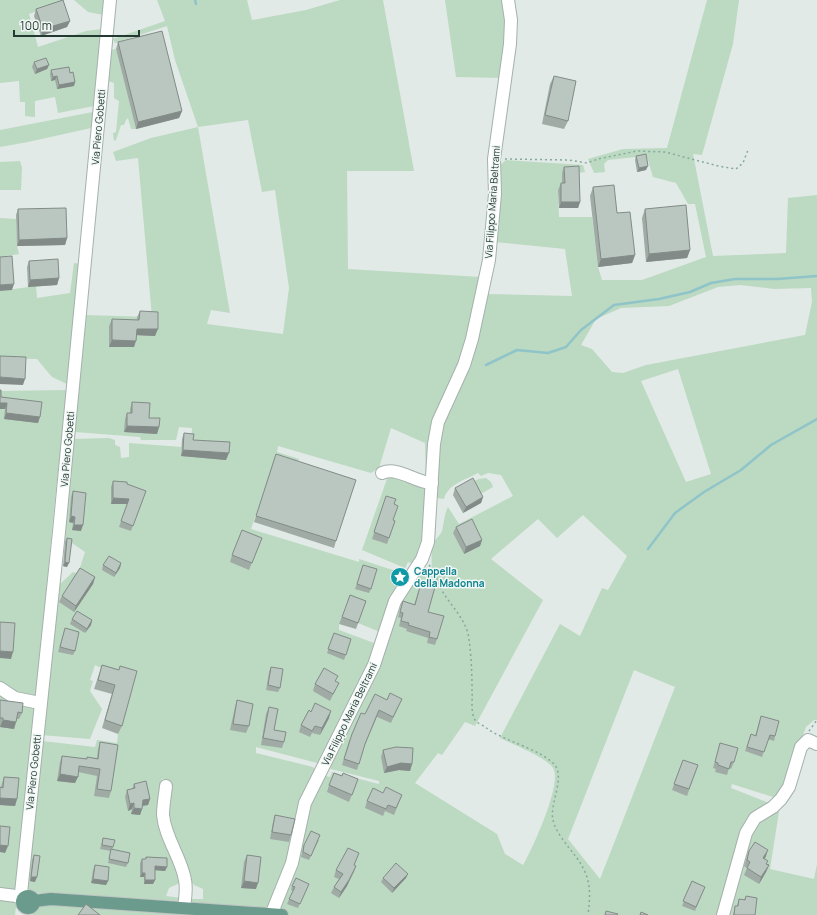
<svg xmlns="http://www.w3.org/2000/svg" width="817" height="915" viewBox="0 0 817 915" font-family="Manrope,sans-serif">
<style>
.green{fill:#bcd9c2;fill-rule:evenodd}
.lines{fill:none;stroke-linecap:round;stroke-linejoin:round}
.stream{stroke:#8fc4c9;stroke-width:2.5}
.minor-casing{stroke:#a4b1ac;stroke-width:14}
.major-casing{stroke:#bdc4c2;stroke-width:14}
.path{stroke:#85aa9c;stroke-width:1.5;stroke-dasharray:2 3;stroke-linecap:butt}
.minor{stroke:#fff;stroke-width:12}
.major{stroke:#6b9b8c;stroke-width:12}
.wall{fill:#a0aba6}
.shaded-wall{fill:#828b87}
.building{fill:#bac7c1;stroke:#828b87}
.labels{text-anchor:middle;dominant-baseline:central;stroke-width:3;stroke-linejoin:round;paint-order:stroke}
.street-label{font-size:10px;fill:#233932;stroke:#f1f7f4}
.culture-label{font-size:10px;font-weight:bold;fill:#0d838f;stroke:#f1f7f4;text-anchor:start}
</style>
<rect width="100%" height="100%" fill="#e1eae6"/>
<g class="green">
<polygon points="0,0 65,0 29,14 38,47 86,31 102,29 94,106 58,113 55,97 35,101 35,117 25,116 25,102 20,102 19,81 0,83"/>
<polygon points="74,0 105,0 104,15 88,12"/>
<path d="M157,0H247L252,20L306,10L340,0H383L414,171H347L348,269L481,277L466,347L430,468L426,477L425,443L391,428L379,468L371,473L278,446L277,452L299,459L296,468L274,461L251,529L359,562V559L405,574L380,632L358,623L364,607L347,601L339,624V630L374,643L362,683L321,764L256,747V753L313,767L316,771L293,844L270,910L190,902V899H203V889L194,885L190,879L177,846L169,820L171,783L162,779L160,803L182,882L169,888L166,896L181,898V901L24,892L42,741L95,747L97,740L117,743L118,734L134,680L117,675L95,665L90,680L93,681L90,691L102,709L90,739L41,735L57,587L73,572L78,574L85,552L72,543L62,542L73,439L109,438L115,440V445L120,447L121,458L129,457V443L181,447V456L232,448L191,446L192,428L179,427L176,440H141L140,437L75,432L74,429L84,315L152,317L138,158L116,161L113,152L151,138L198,127L175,60L167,26L115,43L113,39L165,21ZM248,120L262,192L275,190L289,288L283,334L207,324L211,310L230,313L198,127Z"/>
<polygon points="445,0 506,0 504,78 456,77"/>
<path d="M707,0H739L733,44L702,155L693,154L713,256L786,253L788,198L817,195V720H814L806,727L789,774L776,798L732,784L731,788L769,803L753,815L718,915H289L279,911L296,870L298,855L306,818L315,793L323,775L330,777L332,772L379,784V781L331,769L328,766L373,682L396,610L410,586L425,567L431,572C433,563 430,554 433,544C435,539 440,536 442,531C444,523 444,515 448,507L459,524L513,496L501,475L488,473L481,476L478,473C465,480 448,484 444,499L437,498L440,423L485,294L572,296L565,249L495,242L499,166L506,160L583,165L585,172L577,173L562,190H558L559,217H592L598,267L602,280H642L706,257L695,204H688L676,183L653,177L648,160L645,156L608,160L604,164L605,172L594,173L588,159L623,149L667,148ZM740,285L774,289L811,288L812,302L805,335L646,365L623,373L612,372L592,349L581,345L596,319L621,308L669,306L718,287ZM678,369L711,474L686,482L641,381ZM583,515L627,556L608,590L602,588L580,636L560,624L500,738C512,744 546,757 553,768C563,782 532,850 523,865L505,854L497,834L415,783L438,753L442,755L465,722L475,726L543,600L491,559L538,519L557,538ZM634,670L675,687L600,879L568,839Z"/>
<polygon points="116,49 136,129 131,129 128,118 126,120 124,125 121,125 116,140 114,141 113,133 116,132 119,101 114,98 114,83 105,80 111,50"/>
<polygon points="93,112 91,128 28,142 0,147 0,130"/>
<polygon points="20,161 22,168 21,190 0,190 0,162"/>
<polygon points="0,218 16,219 17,246 19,254 0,257"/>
<polygon points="74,263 80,264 69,385 52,377 37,359 0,358 0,291 36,286 37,298 70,293"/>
<path d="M68,390C54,492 46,595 37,698L16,694L0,684V391Z"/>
<path d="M388,476C402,478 419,481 427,493L425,542L414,564L408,562L405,568L362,550Z"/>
<polygon points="486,478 491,482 493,487 477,496 460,487 479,479"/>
<polygon points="0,692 39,704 18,892 0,890"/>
<polygon points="780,805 770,869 814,879 817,864 817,915 726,915 742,857 757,820"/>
<polygon points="0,897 17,898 15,915 0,915"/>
<polygon points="51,904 218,915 32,915 39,906"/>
</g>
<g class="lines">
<g class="stream">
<polyline points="195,0 196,4"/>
<polyline points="486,365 517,350 548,353 566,347 581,330 614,305 659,299 690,292 711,283 735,279 777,279 817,276"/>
<polyline points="648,549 675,513 704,492 741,470 771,445 817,419"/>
</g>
<g class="minor-casing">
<g id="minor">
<path d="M382,473C398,466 416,483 432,483"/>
<polyline points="0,688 15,698 40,703"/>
<path d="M166,786C165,796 163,805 163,815C165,838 181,857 185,880C187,889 185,899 184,908"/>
<polyline points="0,894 16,896 23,899"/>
<polyline points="23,898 21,893 59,532 110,0"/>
<polyline points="271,915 292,863 305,803 374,665 395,601 422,559 428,542 434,444 438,422 464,365 472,339 489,260 495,194 494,159 510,44 511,20 508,0"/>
<polyline points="723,915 746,833 755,818 773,807 781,799 789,787 801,747 808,740 817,744"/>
</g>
</g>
<g class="major-casing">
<g id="major">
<circle cx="28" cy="902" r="6"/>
<polyline points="34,901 51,899 282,915"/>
</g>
</g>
<g class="path">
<polyline points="505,159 569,160 587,163 598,159 637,151 665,152 718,166 736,169 743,163 748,150"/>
<path d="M429,565C435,571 436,578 439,585C447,602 462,614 468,633C471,651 472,671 472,690C473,699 470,711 475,720C477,723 482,725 485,727C505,742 538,748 554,764C566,777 549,804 553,820C555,830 563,840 569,848C589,872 592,884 588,915"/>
<polyline points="809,731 817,720"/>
</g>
<use href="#minor" class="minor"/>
<use href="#major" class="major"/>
</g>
<g class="wall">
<polygon points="36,9 70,21 67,27 41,36 34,16"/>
<polygon points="118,42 182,111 179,118 136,129 116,49"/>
<polygon points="34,62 49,65 47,69 35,74 32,67"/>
<polygon points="51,70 70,73 75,82 74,86 57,89 55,80 51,81 50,74"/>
<polygon points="554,76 568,121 564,129 542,124 550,84"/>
<polygon points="636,156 646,170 637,172 635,160"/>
<polygon points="564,167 580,202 578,208 559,208 558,190 561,183 562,183 562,173"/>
<polygon points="593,187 617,213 635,255 632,263 598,267 590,196"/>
<polygon points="18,209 67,238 65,245 17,246 16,215"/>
<polygon points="645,209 690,250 687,258 646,262 642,218"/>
<polygon points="29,261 59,278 57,285 28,287 27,267"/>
<polygon points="140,311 155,336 136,335 134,347 109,347 109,326 112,319 137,320 137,317"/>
<polygon points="1,397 38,423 4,419 5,409"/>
<polygon points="132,402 159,427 157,434 124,432 125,419 127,413 130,413 130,409"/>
<polygon points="184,433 193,440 226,460 181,456 182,439"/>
<polygon points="274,460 336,541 334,548 254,522"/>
<polygon points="113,481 127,484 146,491 131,531 119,527 127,504 111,504 111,487"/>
<polygon points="455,488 483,497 481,503 463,513 453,495"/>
<polygon points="73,491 81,531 72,530 73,523 69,522 71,497"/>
<polygon points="384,502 394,504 393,520 395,521 387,544 372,539"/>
<polygon points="456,527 482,540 480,546 464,554 453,533"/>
<polygon points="67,538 67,567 63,566 65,542"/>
<polygon points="262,538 249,570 230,562 232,555"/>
<polygon points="121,563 120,568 114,577 102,570 103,565"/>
<polygon points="363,565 371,589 369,593 355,589"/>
<polygon points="95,577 93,584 74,612 59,602 62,596"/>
<polygon points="421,583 428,612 437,639 435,645 427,643 428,638 406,631 407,629 399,626 401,618 398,617 403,601 414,605"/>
<polygon points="350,595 366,601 356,629 339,624"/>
<polygon points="72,619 92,620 91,625 85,633 70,624"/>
<polygon points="65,628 75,651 73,655 58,652"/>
<polygon points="334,633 351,639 344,660 327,653"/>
<polygon points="102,665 119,670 122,726 118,734 102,728 112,694 94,689"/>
<polygon points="271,667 280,688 278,692 266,690 269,672"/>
<polygon points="336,681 336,689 330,701 313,691 315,684"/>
<polygon points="402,699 391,723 377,717 364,747 357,770 342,765 349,741 365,714 387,700"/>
<polygon points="0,700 22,713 19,719 17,719 14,729 0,727"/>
<polygon points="237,700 249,726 246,733 230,730 235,707"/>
<polygon points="269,707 274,730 284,742 282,748 261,745 266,714"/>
<polygon points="311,712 329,718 320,735 312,733 310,737 299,732 301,725"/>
<polygon points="761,716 775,736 774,741 768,739 762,757 745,751 751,734 755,736"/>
<polygon points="100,742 111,791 109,798 94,796 97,776 78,772 75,783 57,781 60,762 62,756 87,759 87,757 97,758 98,749"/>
<polygon points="720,743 734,762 731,769 729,768 727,775 715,772 716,769 713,768"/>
<polygon points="383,750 412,764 410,771 399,770 384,773 381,757"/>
<polygon points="683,760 698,765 687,796 672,790"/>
<polygon points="342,776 358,779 349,802 327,792 329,785"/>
<polygon points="4,777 17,799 15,806 0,805 0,787 1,787 2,783"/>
<polygon points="134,784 150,799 148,805 142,806 142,809 140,815 131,814 132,809 128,811 125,797 127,790 132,789"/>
<polygon points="383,793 402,795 394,815 385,811 383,816 365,808 367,801"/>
<polygon points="275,815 291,835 289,842 270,839 273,822"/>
<polygon points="103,838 113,847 112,850 128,863 126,867 108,863 111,851 100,849"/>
<polygon points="319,840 309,860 301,857 304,845"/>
<polygon points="749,851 766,856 765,859 767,864 769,865 766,872 759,884 744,875 747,868 744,866"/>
<polygon points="34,855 35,882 30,881 32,860"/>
<polygon points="247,855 256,889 241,888 244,862"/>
<polygon points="146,857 167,867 165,871 155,870 155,880 153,884 144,884 144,877 140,877 140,863 142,859 146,859"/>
<polygon points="357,859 354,865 356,866 354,872 347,886 339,898 331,893 334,887 339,879 334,877 336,870"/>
<polygon points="95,865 108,881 106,885 91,883 93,870"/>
<polygon points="383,878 406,878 392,893 381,882"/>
<polygon points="692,881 705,887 695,911 682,906"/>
<polygon points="292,886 307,888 298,908 287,904 293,891 291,890"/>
<polygon points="746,896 755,915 733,915 735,906 737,906 739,899 744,900"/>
</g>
<g class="shaded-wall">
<polygon points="70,21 67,27 41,36 43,29"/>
<polygon points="49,65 47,69 35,74 37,69"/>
<polygon points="57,76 55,80 51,81 53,77"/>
<polygon points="75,82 74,86 57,89 59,85"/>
<polygon points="182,111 179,118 136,129 138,122"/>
<polygon points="648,166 646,170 637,172 639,168"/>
<polygon points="561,202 580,202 578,208 559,208"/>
<polygon points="67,238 65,245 17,246 19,240"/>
<polygon points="690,250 687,258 646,262 649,254"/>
<polygon points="635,255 632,263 598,267 601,259"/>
<polygon points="59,278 57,285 28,287 30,280"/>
<polygon points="14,284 12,290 0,291 0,285"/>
<polygon points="137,329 158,329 155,336 134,335"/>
<polygon points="112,340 136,341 134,347 109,347"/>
<polygon points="0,377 25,379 23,385 0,384"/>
<polygon points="0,403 7,403 5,409 0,409"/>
<polygon points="6,413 40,417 38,423 4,419"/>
<polygon points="127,426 159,427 157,434 124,432"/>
<polygon points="183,450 229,453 226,460 181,456"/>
<polygon points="483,497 481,503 463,513 466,507"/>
<polygon points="113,498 129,499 127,504 111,504"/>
<polygon points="71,516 75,517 73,523 69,522"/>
<polygon points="74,525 83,525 81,531 72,530"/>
<polygon points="482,540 480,546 464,554 466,547"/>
<polygon points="65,562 69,563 67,567 63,566"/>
<polygon points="121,563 120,568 114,577"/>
<polygon points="95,577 93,584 74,612 76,606"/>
<polygon points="92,620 91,625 85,633 87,629"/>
<polygon points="0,651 13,652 11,659 0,658"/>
<polygon points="331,711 329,718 320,735 322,728"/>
<polygon points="3,720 16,722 14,729 0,727"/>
<polygon points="401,763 412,764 410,771 399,770 384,773 387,767"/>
<polygon points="60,774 78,777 75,783 57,781"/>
<polygon points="0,798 17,799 15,806 0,805"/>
<polygon points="150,799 148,805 141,806 143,800"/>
<polygon points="134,803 132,809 128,811 130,804"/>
<polygon points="134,808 142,809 140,815 131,814"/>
<polygon points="0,845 8,846 5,853 0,852"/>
<polygon points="768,850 766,856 761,864 763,858"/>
<polygon points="769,865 766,872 759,884 761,877"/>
<polygon points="155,866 167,867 165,871 153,870"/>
<polygon points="356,866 347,886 339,898 341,892"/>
<polygon points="142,873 145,873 144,877 140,877"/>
<polygon points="408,874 406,878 392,893 394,888"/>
<polygon points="31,877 37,877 35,882 30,881"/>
<polygon points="93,879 108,881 106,885 91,883"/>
<polygon points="145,880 155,880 153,884 144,884"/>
<polygon points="244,881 258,883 256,889 241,888"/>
</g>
<g class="building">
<polygon points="63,0 70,21 43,29 36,9"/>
<polygon points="162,31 182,111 138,122 118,42"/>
<polygon points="46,58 49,65 37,69 34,62"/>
<polygon points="69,67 70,73 73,72 75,82 59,85 57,76 53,77 51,70"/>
<polygon points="554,76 576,81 568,121 545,115"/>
<polygon points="646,154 648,166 639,168 636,156"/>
<polygon points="579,166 580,202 561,202 561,183 565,183 564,167"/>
<polygon points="614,185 617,213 630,212 635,255 601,259 593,187"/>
<polygon points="686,205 690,250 649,254 645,209"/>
<polygon points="66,208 67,238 19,240 18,209"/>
<polygon points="12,256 14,284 0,285 0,257"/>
<polygon points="58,259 59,278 30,280 29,261"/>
<polygon points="140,311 158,312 158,329 137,329 136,341 112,340 112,319 139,320"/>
<polygon points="0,356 26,357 25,379 0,377"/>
<polygon points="0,390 1,390 1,397 42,402 40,417 6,413 7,403 0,403"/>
<polygon points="132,402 150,403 149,418 160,418 159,427 127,426 127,413 132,413"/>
<polygon points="184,433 194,434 193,440 230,442 229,453 183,450"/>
<polygon points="276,454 356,480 336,541 256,516"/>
<polygon points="473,478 483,497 466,507 455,488"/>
<polygon points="113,481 127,482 127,484 146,491 133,526 121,521 129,499 113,498"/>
<polygon points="73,491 86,493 83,525 74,525 75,517 71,516"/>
<polygon points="386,496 396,499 394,504 398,506 393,520 395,521 389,538 374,532"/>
<polygon points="472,519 482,540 466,547 456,527"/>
<polygon points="242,530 262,538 252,563 232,555"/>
<polygon points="67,538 72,539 69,563 65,562"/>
<polygon points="109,556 121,563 116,573 103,565"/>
<polygon points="363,565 377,569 371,589 357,584"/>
<polygon points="80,568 95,577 76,606 62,596"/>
<polygon points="421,583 435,587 428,612 444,616 437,639 429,637 430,632 408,625 409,623 401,621 403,613 400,612 403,601 415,605"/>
<polygon points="350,595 366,601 358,623 342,617"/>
<polygon points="77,611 92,620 87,629 72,619"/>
<polygon points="0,622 15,623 13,652 0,651"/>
<polygon points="65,628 79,632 75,651 60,647"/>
<polygon points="334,633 351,639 346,655 328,649"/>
<polygon points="102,665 119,670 120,666 137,671 122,726 105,720 115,685 98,680"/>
<polygon points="271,667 283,669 280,688 268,685"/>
<polygon points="324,668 338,676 335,681 339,683 333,694 315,684"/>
<polygon points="390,693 402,699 393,717 379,710 365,744 359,764 344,759 352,734 361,713 365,714 375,694 387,700"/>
<polygon points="0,700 23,703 22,713 18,712 16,722 3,720 3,718 0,718"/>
<polygon points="237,700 253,704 249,726 233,724"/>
<polygon points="315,703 331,711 322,728 315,726 312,731 301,725 309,710 311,712"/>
<polygon points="269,707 278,709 274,730 286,732 284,742 263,738"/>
<polygon points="761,716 779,721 775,736 770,735 764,752 747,747 751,734 756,736"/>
<polygon points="100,742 118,745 111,791 97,789 100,769 79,766 78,777 60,774 62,756 87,759 87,757 98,759"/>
<polygon points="720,743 738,748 734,762 731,762 729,769 718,765 718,763 715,762"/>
<polygon points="396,747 413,748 412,764 401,763 387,767 383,750"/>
<polygon points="683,760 698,765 689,789 674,784"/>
<polygon points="334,773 342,776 343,773 358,779 352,795 329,785"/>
<polygon points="4,777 19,778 17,799 0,798 0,787 3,788"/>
<polygon points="146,781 150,799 143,800 142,809 134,808 134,803 130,804 127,790 135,788 134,784"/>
<polygon points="386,787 402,795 396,808 388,805 386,809 367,801 373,788 383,793"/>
<polygon points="275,815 295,819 291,835 272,832"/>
<polygon points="0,826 10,827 8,846 0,845"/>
<polygon points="311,831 320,835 311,856 303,852 304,845"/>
<polygon points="103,838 115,840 113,847 102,845"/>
<polygon points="755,842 768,850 763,858 768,861 766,864 769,865 761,877 747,868 750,862 747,860 749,851"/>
<polygon points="348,848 359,853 354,865 356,866 349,880 341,892 334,887 343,874 336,870"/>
<polygon points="111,849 130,853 128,863 109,859"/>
<polygon points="34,855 40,856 37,877 31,877"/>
<polygon points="247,855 261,857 258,883 244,881"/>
<polygon points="146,857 167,858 167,867 155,866 155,880 145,880 145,873 142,873 142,859 146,859"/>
<polygon points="396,863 408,874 394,888 383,878"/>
<polygon points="95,865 109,867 108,881 93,879"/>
<polygon points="296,878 309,884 300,904 289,899 295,887 292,886"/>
<polygon points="692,881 705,887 696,907 683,901"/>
<polygon points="746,896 757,898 755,915 734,915 735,906 738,906 739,899 745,900"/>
<polygon points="86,904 100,915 78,915"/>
<polygon points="606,911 618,914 617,915 605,915"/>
<polygon points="641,912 648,915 640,915"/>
</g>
<defs>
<g id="sight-disc" transform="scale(1)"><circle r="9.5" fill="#0f9aa8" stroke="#f1f7f4"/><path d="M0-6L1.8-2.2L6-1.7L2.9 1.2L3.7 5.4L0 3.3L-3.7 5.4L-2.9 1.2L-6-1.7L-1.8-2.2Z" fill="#fff"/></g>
</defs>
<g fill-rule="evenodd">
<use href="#sight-disc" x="400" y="577"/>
</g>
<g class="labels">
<g class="street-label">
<text transform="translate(98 127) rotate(-85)">Via Piero Gobetti</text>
<text transform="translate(492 202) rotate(-86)">Via Filippo Maria Beltrami</text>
<text transform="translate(67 449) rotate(-85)">Via Piero Gobetti</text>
<text transform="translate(349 714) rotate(-64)">Via Filippo Maria Beltrami</text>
<text transform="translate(33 772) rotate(-84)">Via Piero Gobetti</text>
</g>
<g class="culture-label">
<text x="414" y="571">Cappella<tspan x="414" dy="12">della Madonna</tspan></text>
</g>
</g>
<path d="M14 30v6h125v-6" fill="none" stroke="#233932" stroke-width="2"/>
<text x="20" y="30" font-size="12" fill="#233932" stroke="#f1f7f4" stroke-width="3" paint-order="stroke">100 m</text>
</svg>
